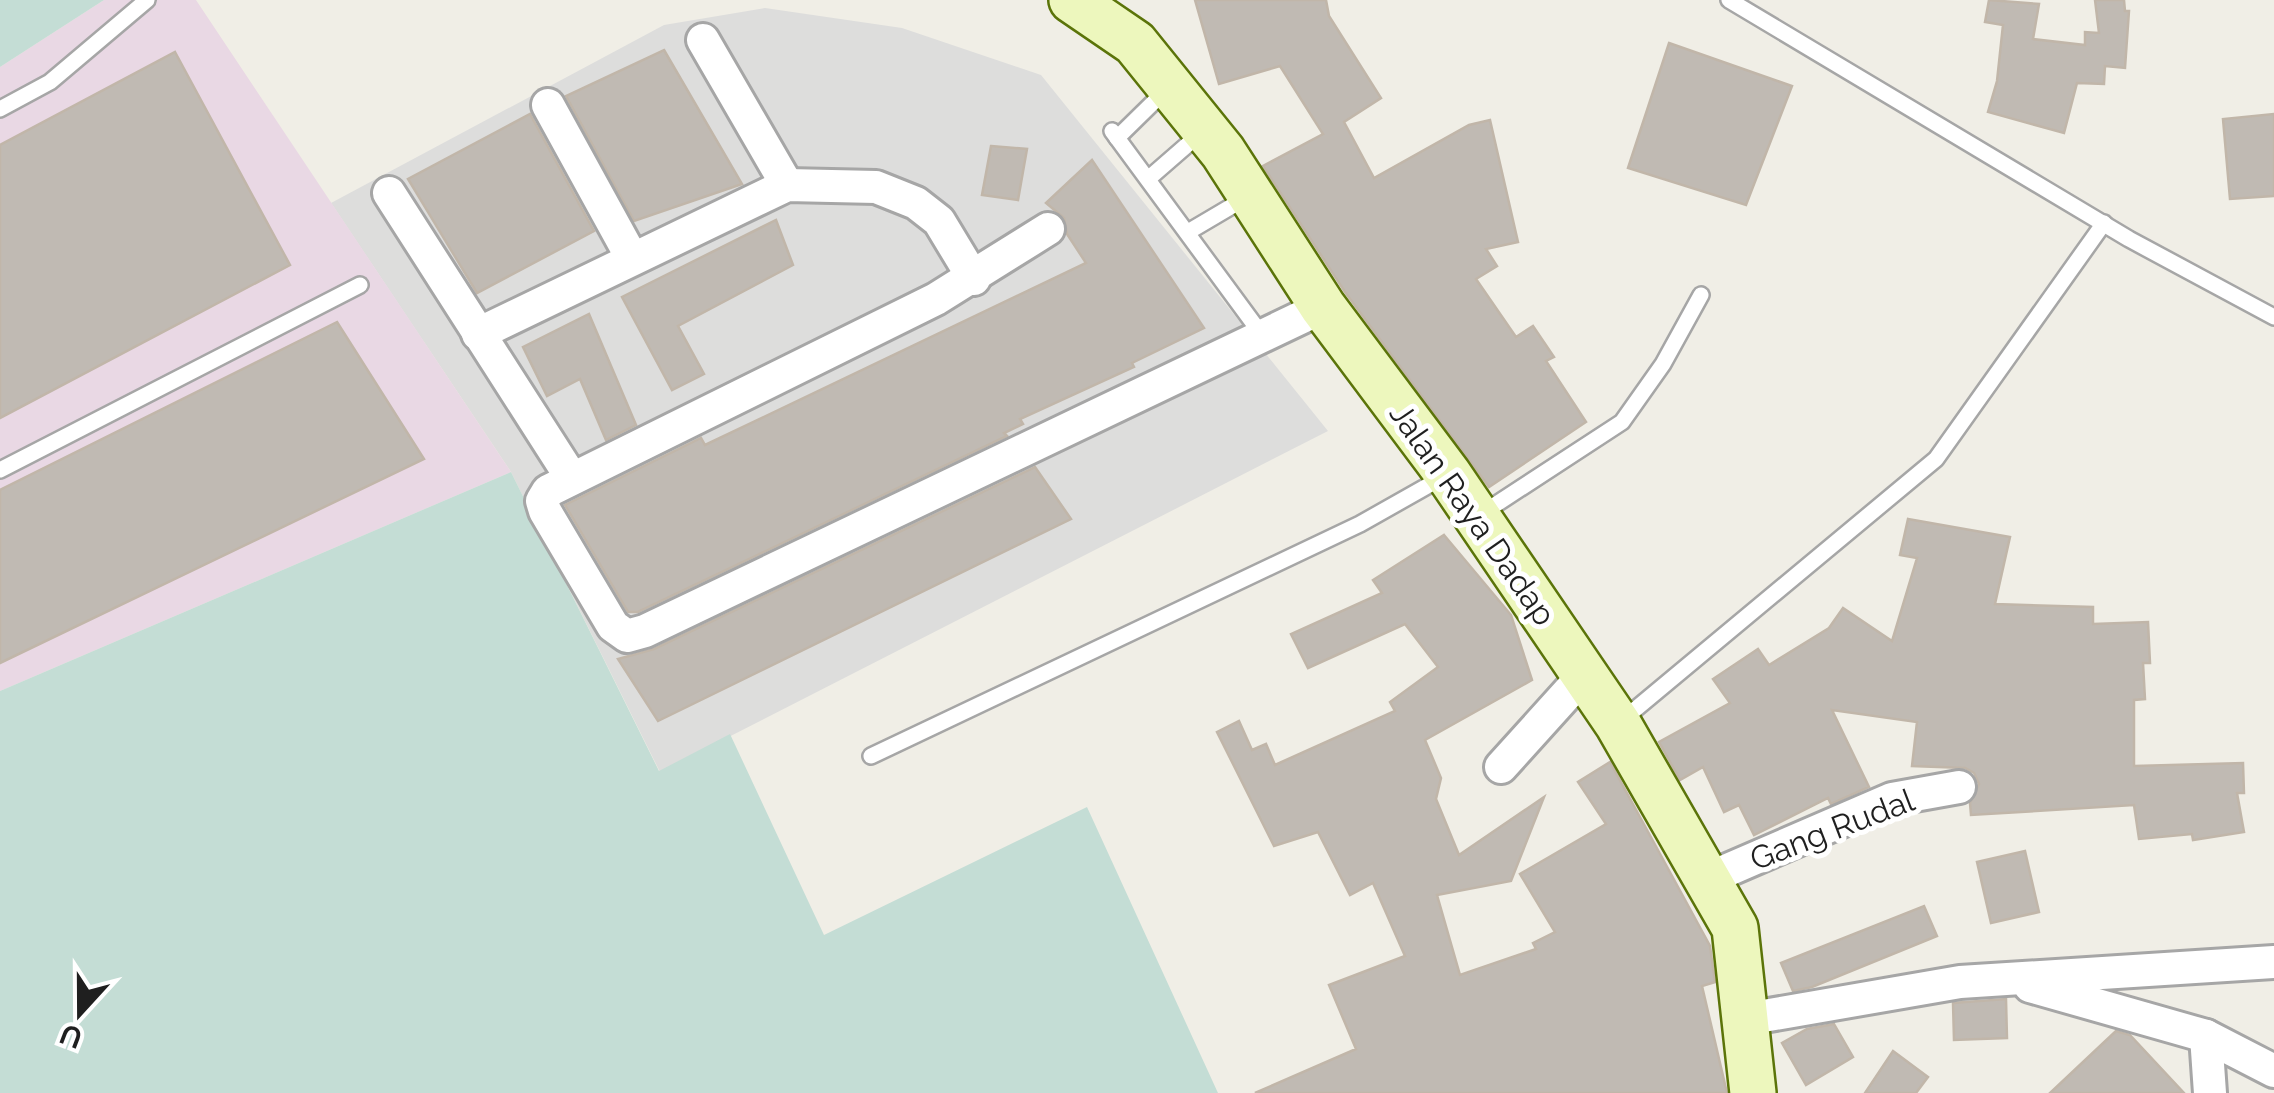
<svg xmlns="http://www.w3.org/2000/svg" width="2274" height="1093" viewBox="0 0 2274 1093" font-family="Raleway,sans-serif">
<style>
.residential{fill:#dddddc}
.industrial{fill:#e9d8e4}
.wetland{fill:#c4ddd5}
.building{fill:#c0bab3;stroke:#c1b6a9;stroke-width:2.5}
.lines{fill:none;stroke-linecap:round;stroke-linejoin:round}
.service-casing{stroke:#a6a6a6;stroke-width:20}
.minor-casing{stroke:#a6a6a6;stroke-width:38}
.secondary-casing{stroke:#5b7409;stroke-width:50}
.service{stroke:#fff;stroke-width:15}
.minor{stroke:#fff;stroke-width:32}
.secondary{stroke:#edf7bd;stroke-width:45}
.labels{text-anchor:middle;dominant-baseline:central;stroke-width:10;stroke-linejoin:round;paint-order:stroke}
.street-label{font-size:32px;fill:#1f1f1f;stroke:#fff}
</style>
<rect width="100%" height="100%" fill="#f0eee6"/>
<polygon class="residential" points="765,8 902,28 1041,75 1328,431 660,772 511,472 331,203 664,25"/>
<polygon class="industrial" points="104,0 196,0 511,472 0,691 0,67"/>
<g class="wetland">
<polygon points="0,0 104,0 0,67"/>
<polygon points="511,472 659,771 730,734 824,935 1087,807 1218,1093 0,1093 0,691"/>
</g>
<g class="building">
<polygon points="1195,0 1326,0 1329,16 1381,98 1344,122 1374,178 1469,125 1490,120 1518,242 1486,249 1497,266 1476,279 1516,337 1533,326 1554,357 1546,361 1586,422 1489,487 1345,292 1263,166 1323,134 1280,66 1219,84"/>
<polygon points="1989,0 2039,4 2033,39 2085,45 2085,32 2099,33 2095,0 2124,0 2125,11 2129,11 2125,68 2105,66 2104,84 2077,83 2064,133 1988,112 1997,81 2003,25 1985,22"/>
<polygon points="1669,43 1792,86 1746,205 1628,168"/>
<polygon points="664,50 742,184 634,221 566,96"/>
<polygon points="175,52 290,265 0,418 0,145"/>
<polygon points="530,114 594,231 477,293 408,179"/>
<polygon points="2274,114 2274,196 2230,199 2223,119"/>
<polygon points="991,146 1027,149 1018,200 982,195"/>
<polygon points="1092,160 1204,328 1132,363 1134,367 1020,419 1023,424 1004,433 1007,436 638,612 628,612 565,505 701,438 705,445 1086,263 1067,234 1064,218 1046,203"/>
<polygon points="776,220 793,265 678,326 704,374 672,390 622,297"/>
<polygon points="589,314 636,425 606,440 580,379 547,396 523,347"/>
<polygon points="337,322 424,459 0,663 0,490"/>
<polygon points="1035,467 1071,519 658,721 618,659 654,649"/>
<polygon points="1908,519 2010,537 1995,604 2093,607 2093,624 2148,622 2150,663 2143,663 2145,699 2134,700 2134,766 2243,763 2244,793 2237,793 2244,832 2193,840 2192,834 2139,839 2134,805 1971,815 1970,803 1979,784 1974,773 1965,768 1912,766 1917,722 1832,710 1869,787 1831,804 1828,798 1754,835 1739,805 1724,812 1703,767 1680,780 1659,742 1730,703 1713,679 1758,649 1769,665 1829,628 1843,608 1892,641 1917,558 1900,555"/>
<polygon points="1444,535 1511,615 1532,680 1425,740 1441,778 1436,799 1459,855 1544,797 1511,881 1437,895 1460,975 1536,949 1533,943 1555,932 1520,874 1606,824 1578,782 1610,762 1710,946 1715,982 1702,986 1727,1093 1255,1093 1356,1049 1329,985 1405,956 1373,883 1350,895 1318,832 1274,846 1217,732 1239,721 1252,750 1266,744 1275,765 1395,711 1390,702 1438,667 1405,624 1308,668 1291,634 1382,593 1373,580"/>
<polygon points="2025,851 2039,912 1991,923 1977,862"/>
<polygon points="1924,906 1937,936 1812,987 1793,991 1781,963"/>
<polygon points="2006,999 2007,1038 1954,1040 1953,1003"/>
<polygon points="1834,1024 1853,1057 1806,1085 1782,1043 1807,1029"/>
<polygon points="2116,1031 2130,1035 2184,1093 2050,1093"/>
<polygon points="1893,1051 1928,1077 1916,1093 1865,1093"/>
</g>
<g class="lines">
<g class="service-casing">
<g id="service">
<polyline points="1729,0 2129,239 2274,317"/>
<polyline points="0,109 50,82 147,0"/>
<polyline points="1112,131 1262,335"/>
<polyline points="1117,138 1168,88"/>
<polyline points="1148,179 1202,132"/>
<polyline points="1188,232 1249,196"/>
<polyline points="0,470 360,285"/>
<polyline points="1478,516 1622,422 1663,364 1701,295"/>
<polyline points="1620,722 1936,459 2104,223"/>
<polyline points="871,756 1360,524 1445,476"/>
</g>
</g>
<g class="minor-casing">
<g id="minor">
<polyline points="703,40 787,185"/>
<polyline points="548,105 632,258"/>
<polyline points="389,193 571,477"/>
<polyline points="1048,229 936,299 548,491 542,501 545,511 613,626 627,636 645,631 1323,307"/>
<polyline points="478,334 787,185 876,187 916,203 939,221 974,279"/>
<polyline points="1501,767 1584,675"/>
<polyline points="1707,879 1892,799 1959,787"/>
<polyline points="2030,986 2206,1036 2274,1071"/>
<polyline points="1746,1019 1960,982 2274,962"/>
<polyline points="2206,1036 2210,1093"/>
</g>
</g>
<g class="secondary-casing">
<polyline id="secondary" points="1072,0 1135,43 1223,152 1323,307 1448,474 1618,724 1735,928 1753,1093"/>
</g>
<use href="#service" class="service"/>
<use href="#minor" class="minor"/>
<use href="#secondary" class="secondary"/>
</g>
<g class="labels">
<g class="street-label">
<text transform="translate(1473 514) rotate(55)">Jalan Raya Dadap</text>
<text transform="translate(1832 829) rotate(-21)">Gang Rudal</text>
</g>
</g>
<g transform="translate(80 1013) rotate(201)" stroke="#ffffff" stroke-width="8" paint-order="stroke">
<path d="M0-8L18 38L0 25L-18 38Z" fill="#1f1f1f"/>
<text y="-15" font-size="28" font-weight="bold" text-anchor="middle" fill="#1f1f1f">U</text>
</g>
</svg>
